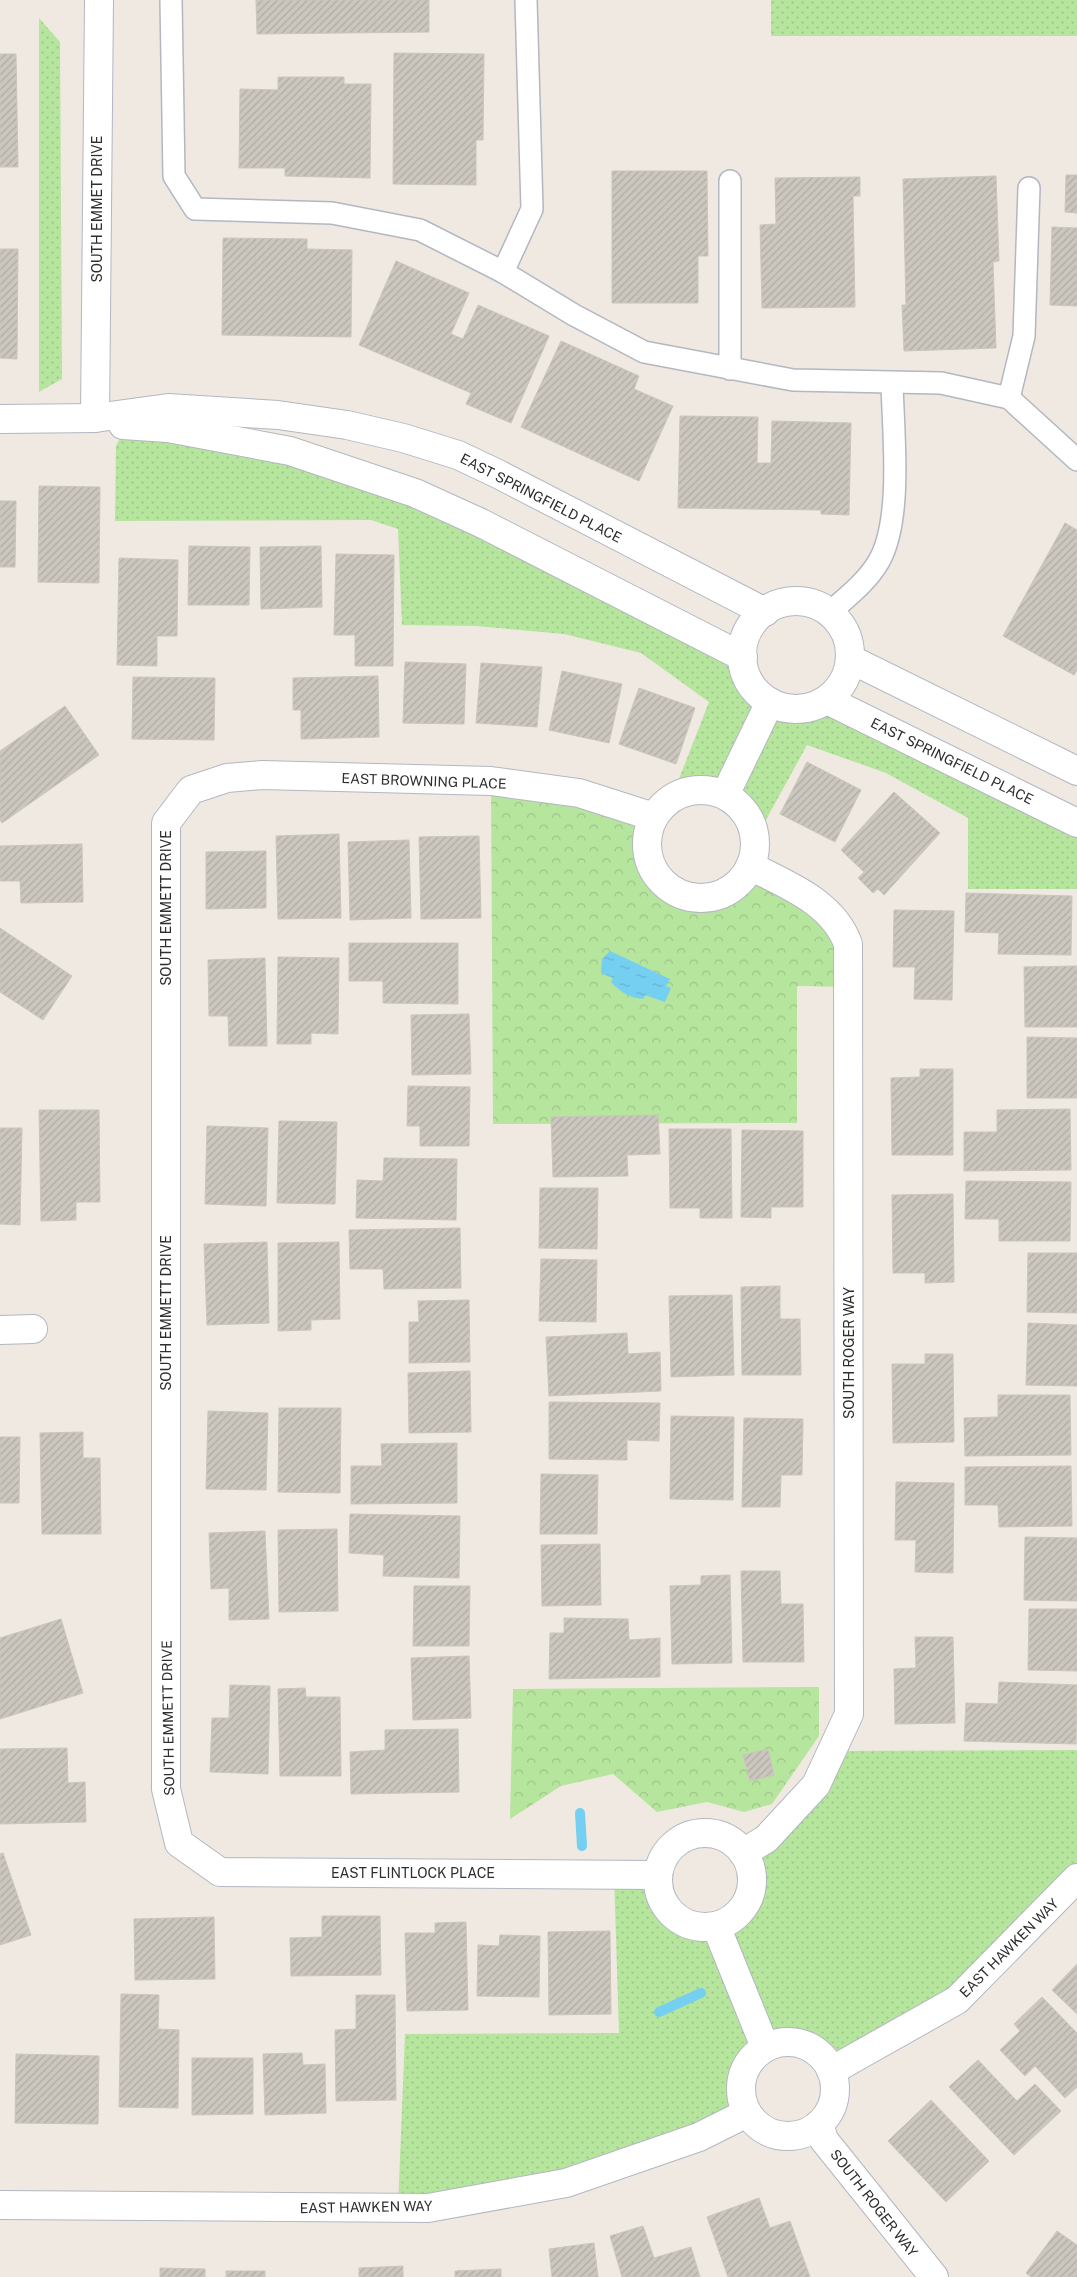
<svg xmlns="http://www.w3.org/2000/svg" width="1077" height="2277" viewBox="0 0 1077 2277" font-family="'Public Sans',sans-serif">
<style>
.grass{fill:url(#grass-dots)}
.park{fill:url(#park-crowns)}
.water{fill:url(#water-ripples)}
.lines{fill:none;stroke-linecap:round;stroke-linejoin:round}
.stream{stroke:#75cff0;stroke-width:10}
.building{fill:url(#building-hatch);stroke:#cbc5ba}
.lane-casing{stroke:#b4b7c1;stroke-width:24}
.street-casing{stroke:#b4b7c1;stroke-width:30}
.lane{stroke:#fff;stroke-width:21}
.street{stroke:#fff;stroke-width:28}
.labels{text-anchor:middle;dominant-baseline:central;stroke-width:4;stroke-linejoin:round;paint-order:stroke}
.street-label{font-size:14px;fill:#2e2e2e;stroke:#fff}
</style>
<defs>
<pattern id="grass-dots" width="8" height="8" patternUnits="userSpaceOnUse" patternTransform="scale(1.25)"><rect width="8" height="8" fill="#b6e59e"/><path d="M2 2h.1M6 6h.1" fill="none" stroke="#9dc588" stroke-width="1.8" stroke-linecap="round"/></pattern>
<pattern id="park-crowns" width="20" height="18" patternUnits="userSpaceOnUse" patternTransform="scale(1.25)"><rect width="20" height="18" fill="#b6e59e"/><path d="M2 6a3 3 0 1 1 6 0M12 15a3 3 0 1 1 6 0" fill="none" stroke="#9dc588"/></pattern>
<pattern id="water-ripples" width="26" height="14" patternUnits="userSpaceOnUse" patternTransform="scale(1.25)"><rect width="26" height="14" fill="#75cff0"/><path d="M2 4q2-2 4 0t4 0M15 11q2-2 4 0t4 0" fill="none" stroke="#66b2ce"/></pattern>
<pattern id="building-hatch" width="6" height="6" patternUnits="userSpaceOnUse" patternTransform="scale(1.25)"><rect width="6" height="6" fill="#cbc7bf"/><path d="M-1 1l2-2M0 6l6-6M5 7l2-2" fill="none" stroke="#afaba4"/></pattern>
</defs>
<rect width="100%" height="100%" fill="#efe9e1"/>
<g class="grass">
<rect x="771" y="0" width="306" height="36"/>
<polygon points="39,18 60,42 62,379 39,392"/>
<path d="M126,426L345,468L743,667C758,708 789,717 827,700L1077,823V889H968V818L886,773L807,745L755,840C745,801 718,781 678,795L679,779L709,702L641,653L564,634L476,626L402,625L398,529L371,520L115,521L116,446Z"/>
<path d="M1077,1750V1878L957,2000L831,2071C826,2062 820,2053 811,2048C783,2031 744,2051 741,2083C739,2094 743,2104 747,2113L566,2183L398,2208L405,2034L619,2033L614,1874L658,1875C660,1960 781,1931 743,1853L832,1751Z"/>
</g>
<g class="park">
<path d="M491,781L651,821C648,833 645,844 648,856C657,892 700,909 731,889C736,885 741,879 745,875L825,910L849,987L797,986V1123L493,1124Z"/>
<polygon points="819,1687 819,1736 772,1804 744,1812 707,1802 657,1812 613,1774 561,1786 510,1819 513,1689"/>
</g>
<path class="water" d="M610,951L670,979L666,986L671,988L665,1002L645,995L643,999C628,997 622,993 611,982L613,978L601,973L602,959Z"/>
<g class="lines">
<g class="stream">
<polyline points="580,1813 582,1846"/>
<polyline points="659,2012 701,1993"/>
</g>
</g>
<g class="building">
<polygon points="256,0 429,0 429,32 257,34"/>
<polygon points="394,53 484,54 483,140 476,140 476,185 393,184"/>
<polygon points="0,54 16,54 18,167 0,167"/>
<polygon points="278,77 344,77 344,84 371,84 370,178 285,176 285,168 239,168 240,89 278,90"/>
<polygon points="612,171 707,171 708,256 698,256 698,303 612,303"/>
<polygon points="1066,175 1077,175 1077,213 1065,212"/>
<polygon points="996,176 999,261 993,262 996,348 904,351 902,305 906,305 903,179"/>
<polygon points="860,177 860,196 853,196 855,307 762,308 760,225 776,224 775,178"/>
<polygon points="1052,227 1077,228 1077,306 1050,305"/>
<polygon points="223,238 307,239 307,249 352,250 351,337 222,335"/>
<polygon points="0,249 18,249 17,359 0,358"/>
<polygon points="396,261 469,293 451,334 463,339 478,305 549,336 511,423 466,404 471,393 359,345"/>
<polygon points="561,341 639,376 634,389 673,406 639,481 521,427"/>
<polygon points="680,416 758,417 757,463 771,463 772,421 851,423 849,515 821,514 821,510 678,508"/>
<polygon points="39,486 100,487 99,583 38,582"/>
<polygon points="0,501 16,501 15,567 0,567"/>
<polygon points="1065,523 1077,530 1077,670 1074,675 1003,636"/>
<polygon points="189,546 250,547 249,605 188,605"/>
<polygon points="321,546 322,607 261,609 260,547"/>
<polygon points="336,554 394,555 393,666 355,666 355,635 334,635"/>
<polygon points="119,558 178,560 177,636 157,636 157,666 117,665"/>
<polygon points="405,662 466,664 464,724 403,723"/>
<polygon points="481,663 542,667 537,727 476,723"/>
<polygon points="562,671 622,684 609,743 549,730"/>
<polygon points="378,676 379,737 301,739 301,710 293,710 293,678"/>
<polygon points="133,677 215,678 214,740 132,739"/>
<polygon points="639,688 695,708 676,764 619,744"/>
<polygon points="65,706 99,755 2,823 0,820 0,751"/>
<polygon points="807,762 861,790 835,842 780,814"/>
<polygon points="894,792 940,833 884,895 878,889 873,893 858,878 864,872 841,850"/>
<polygon points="339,834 341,918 278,919 276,836"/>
<polygon points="479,836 481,918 421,919 419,837"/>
<polygon points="409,840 411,918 350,920 348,842"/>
<polygon points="82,844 83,902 21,903 20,881 0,881 0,846"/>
<polygon points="266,851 266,908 206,909 206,852"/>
<polygon points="966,893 1072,896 1071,955 998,954 999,933 965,932"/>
<polygon points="894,910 954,911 952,1000 914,999 915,967 893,967"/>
<polygon points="0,928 72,976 43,1020 0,992"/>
<polygon points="349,943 458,943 458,1004 383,1003 383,981 349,981"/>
<polygon points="278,957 339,958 338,1034 311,1033 311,1044 277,1044"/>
<polygon points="265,958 267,1046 229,1046 228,1016 209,1016 208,960"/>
<polygon points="1077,966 1077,1027 1025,1027 1024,967"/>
<polygon points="469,1014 471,1074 412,1075 411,1015"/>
<polygon points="1027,1037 1077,1038 1077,1098 1027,1098"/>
<polygon points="920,1069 953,1069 953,1155 892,1155 891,1078 920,1077"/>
<polygon points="408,1086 470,1087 469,1146 420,1146 420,1126 407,1126"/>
<polygon points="1070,1109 1071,1170 964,1171 964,1132 997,1132 997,1110"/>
<polygon points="39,1110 99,1110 100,1202 76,1202 76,1220 41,1221"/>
<polygon points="658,1115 660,1154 627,1155 628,1176 553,1177 551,1117"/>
<polygon points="279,1121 337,1122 335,1204 277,1203"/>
<polygon points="207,1126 268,1128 266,1206 205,1204"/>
<polygon points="0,1128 22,1128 20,1225 0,1224"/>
<polygon points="669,1129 731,1129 732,1218 700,1218 700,1208 670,1208"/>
<polygon points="742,1130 803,1131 803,1207 771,1207 771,1218 741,1217"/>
<polygon points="384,1158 457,1159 456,1220 356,1218 357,1180 383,1181"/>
<polygon points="966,1181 1071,1182 1070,1241 999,1241 999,1219 965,1219"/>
<polygon points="540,1188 598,1188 597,1249 539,1248"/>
<polygon points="953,1194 954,1282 925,1283 925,1273 893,1273 892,1195"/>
<polygon points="460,1228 461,1288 384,1289 383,1269 350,1269 349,1230"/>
<polygon points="267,1242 269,1323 207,1325 204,1244"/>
<polygon points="339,1242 340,1319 311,1320 311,1330 278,1331 278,1243"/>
<polygon points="1028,1253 1077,1253 1077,1313 1027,1312"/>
<polygon points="541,1259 597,1260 596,1322 539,1321"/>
<polygon points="780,1286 780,1319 800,1319 801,1375 742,1375 741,1287"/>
<polygon points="732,1295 734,1375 671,1377 669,1296"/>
<polygon points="469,1300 470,1362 409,1363 409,1322 419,1322 418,1301"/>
<polygon points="1028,1323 1077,1325 1077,1386 1026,1385"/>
<polygon points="627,1333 628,1354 660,1352 661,1391 549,1396 546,1337"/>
<polygon points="925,1354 953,1354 954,1442 893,1443 892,1364 925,1364"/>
<polygon points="470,1371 471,1432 409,1433 408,1373"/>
<polygon points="998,1395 1070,1395 1071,1455 965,1456 964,1418 998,1417"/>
<polygon points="549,1402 660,1403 659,1441 627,1440 627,1460 549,1459"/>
<polygon points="279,1408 341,1408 340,1493 278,1492"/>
<polygon points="208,1411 268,1413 266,1490 206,1489"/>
<polygon points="671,1416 734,1417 733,1500 670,1499"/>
<polygon points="744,1418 803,1419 802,1475 781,1475 780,1507 742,1507"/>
<polygon points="83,1432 83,1458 100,1458 101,1534 42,1534 40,1433"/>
<polygon points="0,1437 20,1437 19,1503 0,1503"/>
<polygon points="457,1443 457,1503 351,1504 351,1466 382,1466 381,1444"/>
<polygon points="1071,1466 1072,1526 999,1527 998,1505 965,1505 965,1467"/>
<polygon points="541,1474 598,1475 597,1534 540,1534"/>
<polygon points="896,1482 954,1483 953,1573 915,1572 916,1540 895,1540"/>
<polygon points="350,1514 460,1516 459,1578 383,1576 384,1555 349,1553"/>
<polygon points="337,1529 338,1611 279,1612 278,1530"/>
<polygon points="265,1531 269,1619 229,1620 229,1588 211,1589 209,1533"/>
<polygon points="1025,1537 1077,1538 1077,1601 1024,1600"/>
<polygon points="600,1544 601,1605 542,1606 541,1545"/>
<polygon points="741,1571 780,1571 781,1604 803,1604 804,1662 743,1662"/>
<polygon points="730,1575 732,1663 672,1664 670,1586 701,1585 701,1576"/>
<polygon points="414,1586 470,1586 469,1646 413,1646"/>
<polygon points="1029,1609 1077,1609 1077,1671 1028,1670"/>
<polygon points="564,1618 628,1619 629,1640 660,1638 660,1677 549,1679 550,1633 564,1633"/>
<polygon points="61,1619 83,1693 0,1719 0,1638"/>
<polygon points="915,1637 953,1637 955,1723 895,1724 894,1669 916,1668"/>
<polygon points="469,1656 471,1718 413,1720 411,1658"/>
<polygon points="999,1682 1077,1685 1076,1744 964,1741 966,1703 998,1704"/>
<polygon points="230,1685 270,1686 268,1774 210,1772 212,1718 229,1718"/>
<polygon points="305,1688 306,1697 340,1697 341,1776 280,1776 278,1689"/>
<polygon points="458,1729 459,1792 351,1794 350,1752 385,1750 385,1730"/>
<polygon points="67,1748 68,1783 85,1782 86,1822 0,1824 0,1749"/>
<polygon points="768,1749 774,1775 750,1781 743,1755"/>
<polygon points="3,1853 31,1935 0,1945 0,1854"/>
<polygon points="322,1916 380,1916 381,1975 291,1976 290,1938 322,1937"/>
<polygon points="214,1917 215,1979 135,1980 134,1919"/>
<polygon points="466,1922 468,2010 407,2011 405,1933 435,1933 435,1923"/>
<polygon points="610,1931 611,2014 549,2015 548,1932"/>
<polygon points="500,1935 540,1936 539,1997 477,1996 478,1945 499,1946"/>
<polygon points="1077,1964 1077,2014 1052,1990"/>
<polygon points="121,1994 159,1995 158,2029 179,2030 178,2108 119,2107"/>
<polygon points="356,1995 395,1995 396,2100 336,2101 335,2030 356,2029"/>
<polygon points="1042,1997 1077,2033 1077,2087 1065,2098 1035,2066 1025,2076 1000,2050 1020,2031 1014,2024"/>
<polygon points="302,2053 303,2065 325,2064 326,2113 265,2115 263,2054"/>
<polygon points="16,2054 99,2056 98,2124 15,2123"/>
<polygon points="192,2058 253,2058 253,2114 192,2115"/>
<polygon points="978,2060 1017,2101 1035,2084 1061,2111 1014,2155 949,2087"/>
<polygon points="931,2100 989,2161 946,2202 888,2141"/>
<polygon points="759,2198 770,2228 790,2221 810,2277 728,2277 707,2217"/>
<polygon points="643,2226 654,2258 691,2247 700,2277 622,2277 610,2236"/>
<polygon points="1057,2231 1077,2245 1077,2277 1031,2277 1026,2273"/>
<polygon points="594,2243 598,2277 552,2277 549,2249"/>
<polygon points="403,2266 403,2277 359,2277 359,2268"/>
<polygon points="160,2268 205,2269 205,2277 160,2277"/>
<polygon points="501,2269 501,2277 455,2277 455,2271"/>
<rect x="226" y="2271" width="39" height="6"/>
</g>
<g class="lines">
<g class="lane-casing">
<g id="lane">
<polyline points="171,0 174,176 195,209 332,213 420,230 503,272 574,315 644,352 793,380 941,383 1009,398 1077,460"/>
<polyline points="730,181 730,369"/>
<polyline points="503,272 532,209 526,0"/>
<polyline points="1009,398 1024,336 1029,188"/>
<path d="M829,613C847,597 867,582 879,561C903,519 893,431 892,383"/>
</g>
</g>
<g class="street-casing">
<g id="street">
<polyline points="95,418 99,0"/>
<polyline points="0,419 95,418 168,408 278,415 347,425 403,438 458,455 498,474 765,612"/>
<polyline points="123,425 168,428 290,451 415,493 481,523 743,657"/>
<circle cx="796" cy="655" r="54"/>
<polyline points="850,659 1077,771"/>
<polyline points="827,700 1077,823"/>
<circle cx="701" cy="844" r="54"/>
<polyline points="725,795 770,702"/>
<polyline points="654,817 579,793 491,781 262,775 227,778 191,790 166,823 166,1789 179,1843 220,1872 658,1875"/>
<polyline points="0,1330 33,1329"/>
<circle cx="705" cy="1880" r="47"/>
<path d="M743,1853L766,1839L816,1785L849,1714L848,944C833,902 787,885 750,866"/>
<polyline points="716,1926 765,2047"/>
<circle cx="788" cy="2089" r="47"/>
<polyline points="831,2071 957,2000 1077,1878"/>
<polyline points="819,2124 824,2140 934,2277"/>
<polyline points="0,2205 428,2208 566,2183 699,2137 747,2113"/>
</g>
</g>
<use href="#lane" class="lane"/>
<use href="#street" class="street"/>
</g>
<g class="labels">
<g class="street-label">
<text transform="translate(97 209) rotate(-90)">SOUTH EMMET DRIVE</text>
<text transform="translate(541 498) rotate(27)">EAST SPRINGFIELD PLACE</text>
<text transform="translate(952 761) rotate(26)">EAST SPRINGFIELD PLACE</text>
<text transform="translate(424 781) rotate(2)">EAST BROWNING PLACE</text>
<text transform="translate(166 908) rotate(-90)">SOUTH EMMETT DRIVE</text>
<text transform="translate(166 1313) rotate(-90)">SOUTH EMMETT DRIVE</text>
<text transform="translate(849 1353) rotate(-90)">SOUTH ROGER WAY</text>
<text transform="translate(168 1718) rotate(-91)">SOUTH EMMETT DRIVE</text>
<text x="413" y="1873">EAST FLINTLOCK PLACE</text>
<text transform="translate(1009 1948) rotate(-45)">EAST HAWKEN WAY</text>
<text transform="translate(874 2203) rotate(52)">SOUTH ROGER WAY</text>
<text transform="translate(366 2207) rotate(-1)">EAST HAWKEN WAY</text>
</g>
</g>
</svg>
